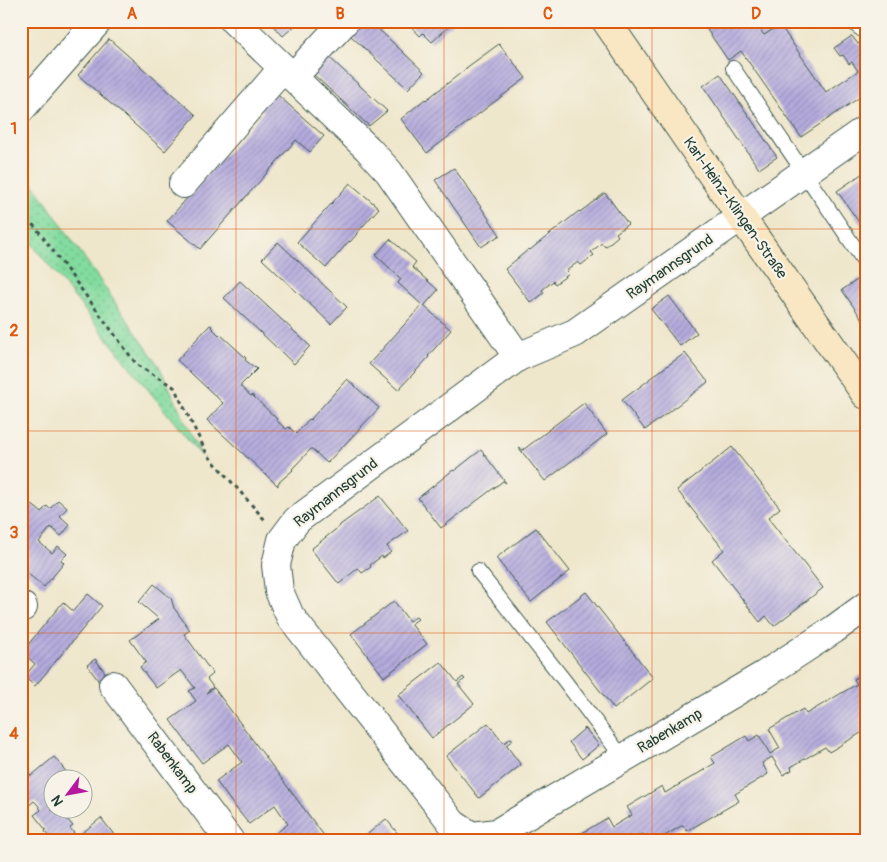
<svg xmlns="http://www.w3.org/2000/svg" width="887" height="862" viewBox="0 0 887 862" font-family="Pangolin,sans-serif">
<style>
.grass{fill:url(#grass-dots);stroke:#508c6a}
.building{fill:url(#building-hatch)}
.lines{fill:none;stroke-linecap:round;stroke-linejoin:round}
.lane-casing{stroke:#3e564b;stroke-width:16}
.street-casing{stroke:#3e564b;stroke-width:30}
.secondary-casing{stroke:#3e564b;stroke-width:30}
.path{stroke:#3e564b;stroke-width:3;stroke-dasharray:4 4;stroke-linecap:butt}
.lane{stroke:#fff;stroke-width:14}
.street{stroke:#fff;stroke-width:28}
.secondary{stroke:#f9e7c3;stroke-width:28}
.grid{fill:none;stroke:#de580e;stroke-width:1;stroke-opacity:0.55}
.labels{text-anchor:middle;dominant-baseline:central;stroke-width:4.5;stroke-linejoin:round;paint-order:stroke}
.street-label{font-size:15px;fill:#1f3d34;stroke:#f7f3e8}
.neatline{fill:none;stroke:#de580e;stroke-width:2}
.grid-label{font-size:16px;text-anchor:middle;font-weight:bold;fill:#de580e}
</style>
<defs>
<pattern id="grass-dots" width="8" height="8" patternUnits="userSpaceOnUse" patternTransform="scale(1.25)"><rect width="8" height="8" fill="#82db9f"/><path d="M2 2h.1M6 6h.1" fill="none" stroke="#6ab382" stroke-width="1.8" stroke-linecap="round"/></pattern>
<pattern id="building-hatch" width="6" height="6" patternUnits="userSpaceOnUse" patternTransform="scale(1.25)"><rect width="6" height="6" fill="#b5acde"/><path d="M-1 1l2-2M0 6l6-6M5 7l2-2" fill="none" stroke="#938db5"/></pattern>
</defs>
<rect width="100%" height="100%" fill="#f7f3e8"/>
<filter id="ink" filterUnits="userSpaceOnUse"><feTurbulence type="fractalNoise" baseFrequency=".02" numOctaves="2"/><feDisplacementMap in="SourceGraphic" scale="10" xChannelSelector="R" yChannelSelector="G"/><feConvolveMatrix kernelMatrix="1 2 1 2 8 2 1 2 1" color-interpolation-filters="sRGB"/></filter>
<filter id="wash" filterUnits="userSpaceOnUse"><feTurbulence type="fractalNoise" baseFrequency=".0096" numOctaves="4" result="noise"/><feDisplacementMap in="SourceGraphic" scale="20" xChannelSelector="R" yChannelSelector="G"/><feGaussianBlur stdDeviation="1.12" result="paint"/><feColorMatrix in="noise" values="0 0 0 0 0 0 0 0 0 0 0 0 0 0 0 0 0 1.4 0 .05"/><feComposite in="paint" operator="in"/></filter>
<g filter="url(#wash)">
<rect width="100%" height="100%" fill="#efe7cc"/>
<polygon class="grass" points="21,166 159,366 202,457 26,237 21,241"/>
<g id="blocks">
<g class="building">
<polygon points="269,21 300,21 283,36"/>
<polygon points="363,21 370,21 424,72 408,89 350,35"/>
<polygon points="406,21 455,21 432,42 423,33 420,36"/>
<polygon points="701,21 754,21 764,35 780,25 826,92 858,71 852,62 849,64 843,55 840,56 834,48 852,36 858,44 860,43 866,50 866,93 801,137 741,51 728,60"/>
<polygon points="109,39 196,115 165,151 78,75"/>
<polygon points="499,44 526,78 427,153 401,119 425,99 426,100 466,69 466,68"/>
<polygon points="329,57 387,111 369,126 313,74"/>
<polygon points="720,74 777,157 759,169 703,86"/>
<polygon points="272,90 324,136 310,152 296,140 200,249 167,221 264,111 258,106"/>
<polygon points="454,168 500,235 481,247 435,180"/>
<polygon points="866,171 866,221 861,225 837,191"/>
<polygon points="350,183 379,208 356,234 357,234 350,242 349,241 326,268 297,242"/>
<polygon points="605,193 628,224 616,233 618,236 605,247 602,243 591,252 594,255 581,265 578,262 566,271 569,274 555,284 553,281 542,290 544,293 531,303 505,269 529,249 530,250 579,211 580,212"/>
<polygon points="390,239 416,262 412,267 438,290 424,306 451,330 428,356 429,357 398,390 369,364 422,305 398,283 401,279 376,255"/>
<polygon points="278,242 347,307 331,324 262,259"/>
<polygon points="860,278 866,286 866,325 842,290"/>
<polygon points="240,281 310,346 294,364 224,298"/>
<polygon points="669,296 697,333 680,346 651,309"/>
<polygon points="210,325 212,326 211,327 220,336 221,335 246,358 245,360 255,368 255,367 257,369 241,385 241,387 251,396 252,395 277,419 276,420 286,429 289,427 296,434 309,419 310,420 347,379 379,408 327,463 312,449 311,449 292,469 293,470 278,483 278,486 207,420 223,403 177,360"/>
<polygon points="685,353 708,382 645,430 622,400 649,380 649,379"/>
<polygon points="584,403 607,434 545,481 519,448 523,450 549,430 548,430"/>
<polygon points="732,447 780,508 768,518 823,588 774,626 766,616 760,622 712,560 724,550 677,490"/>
<polygon points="481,450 506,483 503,481 441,528 418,498 453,470 454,471"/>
<polygon points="380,496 408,531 387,546 391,552 383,558 382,556 370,565 371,567 362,573 358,568 339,584 311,549 340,526 340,525"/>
<polygon points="58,500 67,508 60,516 70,525 61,536 51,527 39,542 52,553 58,546 67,554 61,560 64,563 44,587 21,568 21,513 30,503 41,512 47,506 50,509"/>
<polygon points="536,528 570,571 531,602 496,558"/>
<polygon points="154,584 171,598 174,608 190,630 184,634 213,674 207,679 213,687 206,693 214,688 328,841 266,841 288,824 275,805 249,824 232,803 216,781 242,762 229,744 202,763 170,720 196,701 189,691 195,688 181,670 156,688 140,667 146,662 130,640 159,619 139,602"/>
<polygon points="586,592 653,678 614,709 547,622"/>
<polygon points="88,594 102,606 35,686 24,677 35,664 22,652 63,602 73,611"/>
<polygon points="394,601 409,621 416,617 418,619 411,624 427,644 384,677 351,634"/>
<polygon points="95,659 108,676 100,683 87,665"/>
<polygon points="441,662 457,682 463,677 465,679 458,684 474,704 432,738 398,695"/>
<polygon points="866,672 866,730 829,752 825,747 791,767 792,770 783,775 772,757 762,763 768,774 735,794 739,801 687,831 683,825 656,841 647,841 643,834 633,840 634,841 573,841 572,839 607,818 612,827 632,815 627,807 662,786 665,793 699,773 715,763 711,757 746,736 749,741 759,735 770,754 780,748 769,729 803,709 806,714 857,684 854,679"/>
<polygon points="488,723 504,743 511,738 513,740 506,745 521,765 479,798 446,756"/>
<polygon points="585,728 599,745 582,759 569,742"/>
<polygon points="54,757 73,780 52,780 52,810 75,810 65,817 73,826 70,828 77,837 101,818 119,841 53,841 46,833 45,831 46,830 34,815 41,810 38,805 34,801 27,807 21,800 21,768 23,767 31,776"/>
<polygon points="386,819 400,836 394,841 359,841"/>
</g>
</g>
</g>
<g filter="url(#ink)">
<use href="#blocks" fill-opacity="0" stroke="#3e564b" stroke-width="1"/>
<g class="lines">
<g class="lane-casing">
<g id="lane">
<polyline points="733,68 866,264"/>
<polyline points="478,571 564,680 623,758"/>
</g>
</g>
<g class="street-casing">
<g id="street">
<polyline points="234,21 368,149 389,172 518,357"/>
<polyline points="862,21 866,24"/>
<polyline points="293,77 345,21"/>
<polyline points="21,109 98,21"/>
<polyline points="183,184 283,68"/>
<polyline points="21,606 23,607"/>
<polyline points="113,685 230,841"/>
<polyline points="472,836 453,824 290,616 279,591 276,565 282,540 297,520 518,357 575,333 866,129"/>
<polyline points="467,841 472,836 497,833 764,675 833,630 866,606"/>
</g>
</g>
<g class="secondary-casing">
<polyline id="secondary" points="606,21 741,217 866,395"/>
</g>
<polyline class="path" points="21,213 37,229 137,365 174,387 207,454 265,520"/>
<use href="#lane" class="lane"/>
<use href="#street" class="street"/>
<use href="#secondary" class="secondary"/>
</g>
</g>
<path class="grid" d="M236,21V841M444,21V841M652,21V841M21,229H866M21,431H866M21,633H866"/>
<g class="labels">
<g class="street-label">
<text transform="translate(735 208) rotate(55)">Karl-Heinz-Klingen-Straße</text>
<text transform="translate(670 267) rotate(-35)">Raymannsgrund</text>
<text transform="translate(336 493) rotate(-38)">Raymannsgrund</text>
<text transform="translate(670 731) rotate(-31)">Rabenkamp</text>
<text transform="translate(172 763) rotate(53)">Rabenkamp</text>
</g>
</g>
<rect width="887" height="862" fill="none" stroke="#f7f3e8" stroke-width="55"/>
<g transform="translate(68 794) rotate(238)"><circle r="24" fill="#f7f3e8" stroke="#a1aaa0"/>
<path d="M0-4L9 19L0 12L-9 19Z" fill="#b5179e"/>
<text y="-8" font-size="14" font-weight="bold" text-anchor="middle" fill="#1f3d34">N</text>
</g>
<rect x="28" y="28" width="832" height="806" class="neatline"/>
<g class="grid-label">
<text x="132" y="19">A</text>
<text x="340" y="19">B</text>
<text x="548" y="19">C</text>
<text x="756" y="19">D</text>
<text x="14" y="134">1</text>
<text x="14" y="336">2</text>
<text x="14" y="538">3</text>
<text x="14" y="739">4</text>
</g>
</svg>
